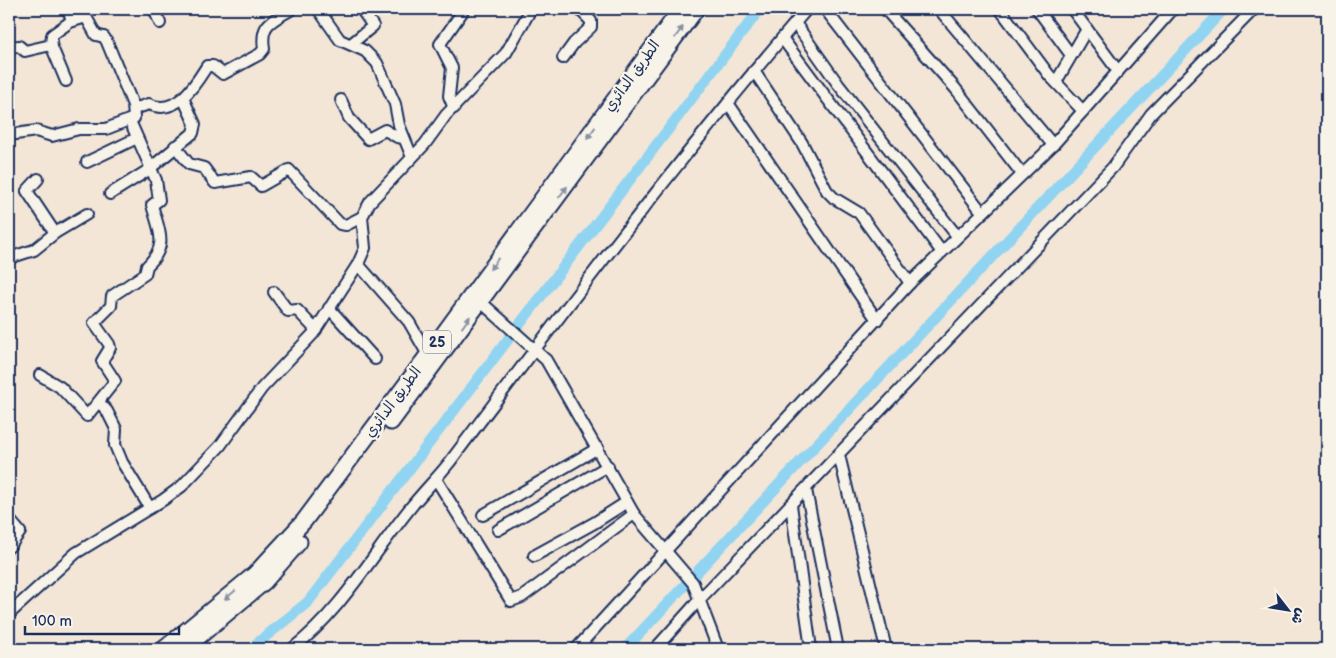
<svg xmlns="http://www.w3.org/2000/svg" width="1336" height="658" viewBox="0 0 1336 658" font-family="'Balsamiq Sans','Playpen Sans Arabic',sans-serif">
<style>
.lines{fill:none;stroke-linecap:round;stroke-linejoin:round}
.canal{stroke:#90d4f2;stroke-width:11}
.minor-casing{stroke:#1b2f5e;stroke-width:14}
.highway-casing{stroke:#1b2f5e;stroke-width:19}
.minor{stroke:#f7f3e8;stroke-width:10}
.highway{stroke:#f7f3e8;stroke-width:15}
.oneway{fill:#8991a3}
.labels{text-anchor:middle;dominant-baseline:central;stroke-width:5;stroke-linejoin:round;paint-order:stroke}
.shield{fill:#f7f3e8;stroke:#5d6a87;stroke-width:1}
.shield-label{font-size:14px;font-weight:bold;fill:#1b2f5e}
.street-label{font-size:15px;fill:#1b2f5e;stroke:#f7f3e8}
</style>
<rect width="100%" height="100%" fill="#f3e6d7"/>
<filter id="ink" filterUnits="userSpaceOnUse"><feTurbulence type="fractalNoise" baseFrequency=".02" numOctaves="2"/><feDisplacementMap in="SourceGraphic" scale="10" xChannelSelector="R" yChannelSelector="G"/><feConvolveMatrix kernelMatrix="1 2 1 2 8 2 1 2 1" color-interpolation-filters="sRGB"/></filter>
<g filter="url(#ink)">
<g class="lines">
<g class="canal">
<polyline points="250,649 308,602 760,9"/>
<polyline points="625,649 1224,9"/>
</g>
<g class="minor-casing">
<g id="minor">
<polyline points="68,9 72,21"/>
<polyline points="154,9 160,23"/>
<polyline points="318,9 340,40 365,51 377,63 395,104 399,125 412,157"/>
<polyline points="825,9 982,212"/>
<polyline points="885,9 955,88 1022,174"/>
<polyline points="939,9 1053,145"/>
<polyline points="1000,9 1049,75 1083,111"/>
<polyline points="1037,9 1071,55"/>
<polyline points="1072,9 1118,71"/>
<polyline points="795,23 838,84 957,236"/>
<polyline points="782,38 941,251"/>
<polyline points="351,44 373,26 361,9"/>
<polyline points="9,47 19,46 25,51 51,45"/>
<polyline points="563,58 574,43 591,27 591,21 579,9"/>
<polyline points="754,71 802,143 827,191 834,198 859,213 910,283"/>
<polyline points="1056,82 1087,29"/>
<polyline points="341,100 349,118 368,139 385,130 397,137 404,138"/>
<polyline points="728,103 877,320"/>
<polyline points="454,108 449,96 452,68 440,44 463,11"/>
<path d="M134,109L149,104C176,117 195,85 207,66H213L223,74L260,54L264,49C260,23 272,21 292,9"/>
<polyline points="9,135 36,131 52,136 79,129 106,129 134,118 133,105 107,42 104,37 96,35 86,17 70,22 52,35 51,45 66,81"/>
<polyline points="175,146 189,164 204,168 215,183 251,177 261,186 289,170 340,224 346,225 362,217"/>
<polyline points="87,162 137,138"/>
<polyline points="38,179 27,191 55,233"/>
<polyline points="110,194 147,171 193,133 195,124 183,98"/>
<polyline points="9,258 34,250 55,233 87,214"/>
<polyline points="358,264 409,322 428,355"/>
<polyline points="274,292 288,311 297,310 316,330"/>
<polyline points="481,302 546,360 634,514 693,583 718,649"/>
<polyline points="329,308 375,359"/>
<path d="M40,375L60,387L87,416L115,381L102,361L110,348L109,344L94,323L111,306L112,296L145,274L147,266C169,245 159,231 152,205L159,200L156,180L130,121"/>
<polyline points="99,402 107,411 116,429 115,445 122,462 150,508"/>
<polyline points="839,455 886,649"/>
<polyline points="436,479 511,601 522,597 634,514"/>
<polyline points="806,490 838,649"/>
<polyline points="791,505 811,649"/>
<polyline points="483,515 598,448"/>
<polyline points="9,519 20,532 9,547"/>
<polyline points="498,530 608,466"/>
<polyline points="534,556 594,523 627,502"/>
<polyline points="9,614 76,553 163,500 182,486 220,446 262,388 313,334 358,264 365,248 362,217 370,202 425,144 446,115 506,53 531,9"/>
<path d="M292,649C341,611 373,554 411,507C423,492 437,478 449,463C565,309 681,155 807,9"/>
<polyline points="576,649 910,283 1053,145 1173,9"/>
<polyline points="655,649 700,599 1113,167 1151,114 1254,9"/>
</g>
</g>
<g class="highway-casing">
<g id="highway">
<polyline points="391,422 696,9"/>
<polyline points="164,649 255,574 304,521 428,355 681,9"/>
<polyline points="184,649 264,582 299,542"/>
</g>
</g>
<use href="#minor" class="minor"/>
<use href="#highway" class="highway"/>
</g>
<defs><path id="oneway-solid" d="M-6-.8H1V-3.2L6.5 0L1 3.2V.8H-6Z" transform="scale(1.25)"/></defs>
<g class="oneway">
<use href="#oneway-solid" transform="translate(679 32) rotate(-54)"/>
<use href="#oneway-solid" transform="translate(591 133) rotate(126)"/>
<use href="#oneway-solid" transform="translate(563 192) rotate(-53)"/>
<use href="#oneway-solid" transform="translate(494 264) rotate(126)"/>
<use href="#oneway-solid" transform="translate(466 322) rotate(-54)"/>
<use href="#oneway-solid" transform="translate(230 595) rotate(140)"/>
</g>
</g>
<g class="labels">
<rect class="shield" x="423" y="330.5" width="28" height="23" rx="4"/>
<g class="shield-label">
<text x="437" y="342">25</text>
</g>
<g class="street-label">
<text transform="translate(632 76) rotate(-54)">الطريق الدائري</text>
<text transform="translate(393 402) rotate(-53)">الطريق الدائري</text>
</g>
</g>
<rect width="1336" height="658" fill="none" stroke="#f7f3e8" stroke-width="30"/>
<rect x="15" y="15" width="1306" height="628" fill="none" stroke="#1b2f5e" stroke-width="2" filter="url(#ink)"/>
<g transform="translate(1288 610) rotate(121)" stroke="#f7f3e8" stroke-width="4" paint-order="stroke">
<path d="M0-4L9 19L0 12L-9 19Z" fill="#1b2f5e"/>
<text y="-8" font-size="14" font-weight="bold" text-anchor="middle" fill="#1b2f5e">ش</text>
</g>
<path d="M25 626v8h154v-8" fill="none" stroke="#1b2f5e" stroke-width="2.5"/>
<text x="32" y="626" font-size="15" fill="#1b2f5e" stroke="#f7f3e8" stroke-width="4" paint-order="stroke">100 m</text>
</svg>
